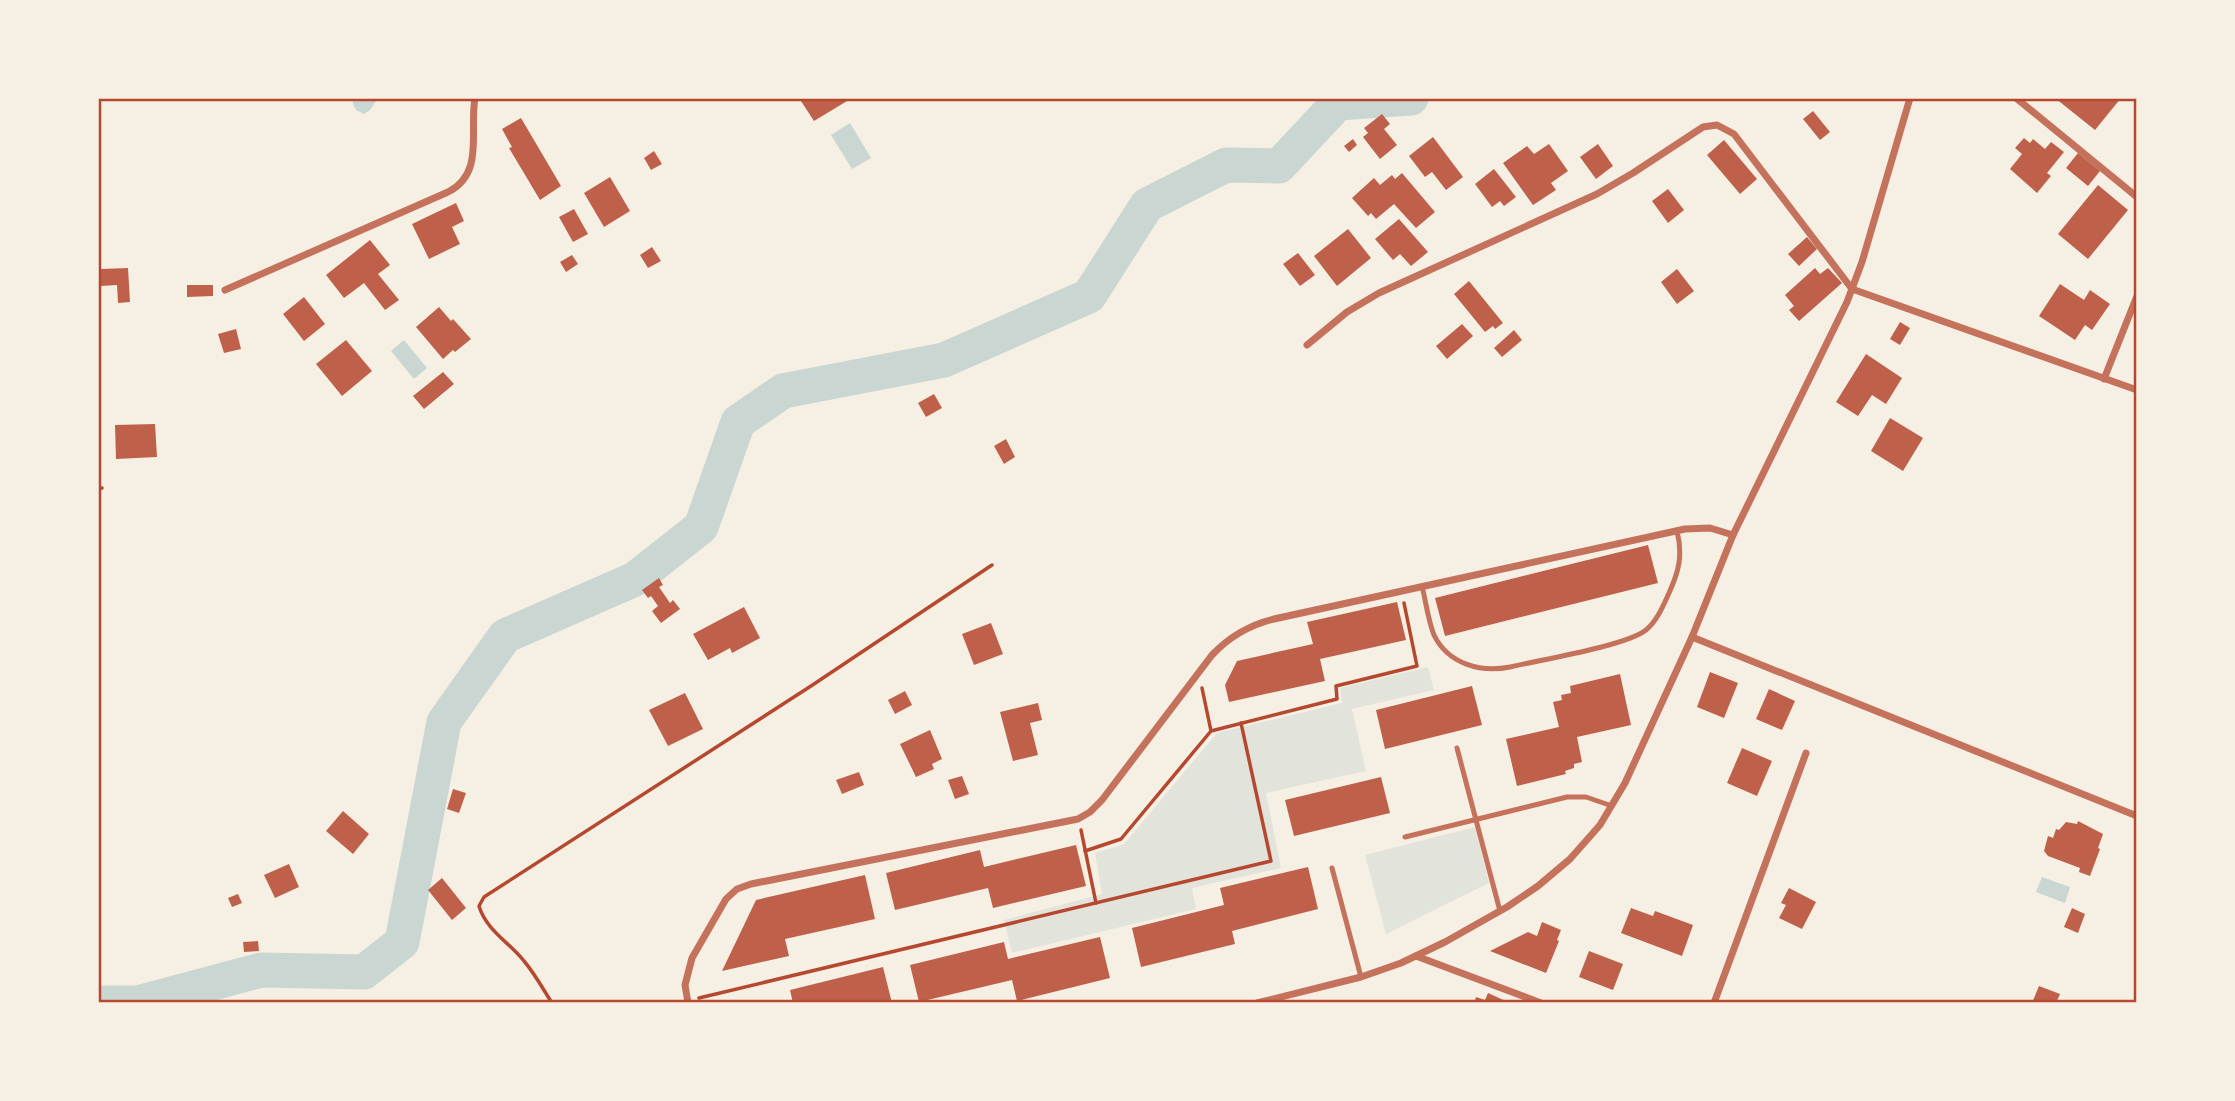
<svg xmlns="http://www.w3.org/2000/svg" width="2235" height="1101" viewBox="0 0 2235 1101" font-family="'Roboto Condensed',sans-serif">
<style>
.green{fill:#e2e4dc}
.water{fill:#c9d6d2}
.lines{fill:none;stroke-linecap:round;stroke-linejoin:round}
.river{stroke:#c9d6d2;stroke-width:35}
.building{fill:#bf614a}
.path{stroke:#b5482f;stroke-width:3.5}
.service{stroke:#c5725c;stroke-width:5}
.minor{stroke:#c5725c;stroke-width:7}
.neatline{fill:none;stroke:#b5482f;stroke-width:2.5}
</style>
<rect width="100%" height="100%" fill="#f6efe4"/>
<g class="green">
<polygon points="1428,667 1434,690 1352,709 1366,771 1266,793 1281,868 1192,888 1196,909 1012,953 1004,920 1102,894 1095,853 1124,844 1217,733 1342,703 1340,688"/>
<polygon points="1475,827 1489,883 1386,934 1365,855"/>
</g>
<g class="water">
<polygon points="353,98 378,98 370,110 364,114 356,110 353,104"/>
<polygon points="850,123 871,158 852,169 831,135"/>
<polygon points="404,340 427,368 414,379 391,351"/>
<polygon points="2042,877 2070,887 2065,903 2036,892"/>
</g>
<g class="lines">
<polyline class="river" points="98,1003 138,1003 261,970 364,972 402,942 444,722 505,636 635,579 701,527 738,422 783,391 944,360 1089,296 1147,205 1226,165 1279,166 1338,103 1411,98"/>
</g>
<g class="building">
<polygon points="799,98 852,98 814,121"/>
<polygon points="2055,98 2121,98 2095,130"/>
<polygon points="1813,111 1830,132 1820,140 1803,119"/>
<polygon points="1382,114 1390,124 1384,129 1397,145 1380,159 1363,137 1368,133 1364,128"/>
<polygon points="521,118 561,186 540,200 509,148 512,147 502,129"/>
<polygon points="1433,137 1463,177 1446,190 1432,172 1425,177 1409,156"/>
<polygon points="2024,138 2030,143 2033,139 2045,149 2051,142 2064,152 2047,173 2051,176 2037,193 2010,169 2022,154 2015,148"/>
<polygon points="1353,139 1357,145 1349,152 1344,146"/>
<polygon points="1724,140 1757,179 1740,194 1707,155"/>
<polygon points="1549,144 1568,171 1551,183 1556,190 1533,205 1503,163 1527,146 1534,154"/>
<polygon points="1598,144 1613,166 1596,179 1580,157"/>
<polygon points="654,151 662,164 651,170 644,158"/>
<polygon points="2078,153 2100,171 2088,186 2066,168"/>
<polygon points="1494,169 1516,197 1504,206 1500,201 1492,207 1475,184"/>
<polygon points="1402,173 1435,212 1416,228 1394,204 1376,219 1371,213 1368,216 1352,198 1374,178 1380,185 1392,175 1395,179"/>
<polygon points="610,177 630,211 604,227 584,193"/>
<polygon points="2098,185 2128,210 2088,259 2058,234"/>
<polygon points="1668,189 1684,210 1668,223 1652,201"/>
<polygon points="456,203 464,221 452,227 460,244 429,259 412,224"/>
<polygon points="574,209 588,234 573,242 559,217"/>
<polygon points="1399,219 1428,252 1411,266 1400,254 1393,260 1375,239"/>
<polygon points="1348,229 1371,258 1337,286 1314,256"/>
<polygon points="1807,237 1817,249 1799,266 1788,254"/>
<polygon points="370,240 390,265 378,274 399,300 385,310 364,283 344,298 326,275"/>
<polygon points="652,247 661,261 648,268 640,255"/>
<polygon points="1298,253 1315,275 1300,286 1283,264"/>
<polygon points="572,255 578,264 566,272 560,262"/>
<polygon points="128,268 130,302 118,303 117,285 101,286 100,269"/>
<polygon points="1815,268 1820,274 1828,268 1842,283 1799,321 1789,310 1794,306 1785,295"/>
<polygon points="1677,269 1694,291 1677,304 1661,282"/>
<polygon points="1469,281 1503,323 1495,329 1493,326 1485,332 1454,294"/>
<polygon points="2060,284 2084,300 2090,290 2110,304 2092,330 2085,325 2075,340 2039,316"/>
<polygon points="187,285 213,285 213,296 187,297"/>
<polygon points="304,297 325,324 304,341 283,314"/>
<polygon points="439,307 451,321 453,319 471,339 455,352 453,350 443,359 416,327"/>
<polygon points="1900,322 1910,328 1900,345 1890,339"/>
<polygon points="1462,324 1473,336 1447,359 1436,346"/>
<polygon points="236,329 241,349 224,353 218,334"/>
<polygon points="1514,330 1522,340 1502,357 1494,348"/>
<polygon points="346,340 372,371 342,396 316,364"/>
<polygon points="1866,354 1902,378 1886,404 1872,395 1858,416 1836,402"/>
<polygon points="443,372 454,384 424,409 413,396"/>
<polygon points="934,394 942,408 926,417 918,403"/>
<polygon points="1890,418 1923,438 1903,471 1871,451"/>
<polygon points="155,424 157,457 116,459 115,425"/>
<polygon points="1006,439 1015,457 1004,464 994,446"/>
<polygon points="1648,545 1658,583 1445,636 1435,598"/>
<polygon points="659,578 663,585 659,587 670,603 673,600 680,609 661,623 652,611 658,606 651,596 648,598 642,590"/>
<polygon points="1397,602 1406,640 1320,659 1325,681 1229,702 1225,685 1237,661 1313,644 1307,622"/>
<polygon points="744,607 760,638 732,653 730,648 708,660 693,634"/>
<polygon points="991,623 1003,654 974,665 962,634"/>
<polygon points="1710,672 1738,683 1724,718 1697,707"/>
<polygon points="1620,674 1631,725 1577,737 1582,762 1574,764 1574,768 1565,771 1566,774 1517,786 1506,739 1559,727 1553,702 1562,700 1561,695 1571,693 1570,686"/>
<polygon points="1472,686 1482,725 1385,749 1376,710"/>
<polygon points="1769,689 1795,701 1782,730 1756,719"/>
<polygon points="905,691 912,705 895,714 888,700"/>
<polygon points="685,693 703,729 668,746 649,710"/>
<polygon points="1038,703 1042,720 1030,723 1038,755 1013,761 1000,712"/>
<polygon points="930,730 942,759 932,764 934,769 916,777 900,744"/>
<polygon points="1742,748 1772,761 1757,796 1727,783"/>
<polygon points="859,772 864,785 842,794 836,780"/>
<polygon points="962,776 969,794 955,799 948,780"/>
<polygon points="1381,777 1390,813 1294,836 1285,800"/>
<polygon points="453,789 466,793 459,813 447,809"/>
<polygon points="343,811 369,834 353,854 326,831"/>
<polygon points="2078,821 2103,834 2098,848 2100,849 2090,876 2079,872 2080,868 2048,856 2044,851 2048,836 2053,838 2056,829 2059,830 2066,822 2077,824"/>
<polygon points="1076,845 1086,886 993,908 988,888 895,910 886,873 980,850 984,867"/>
<polygon points="289,864 299,887 275,898 264,875"/>
<polygon points="1308,867 1318,909 1232,931 1235,944 1141,967 1132,928 1224,905 1220,888"/>
<polygon points="865,875 875,919 785,939 789,956 722,971 756,900"/>
<polygon points="442,878 466,908 452,920 428,890"/>
<polygon points="1789,888 1816,902 1802,929 1779,918 1786,905 1781,903"/>
<polygon points="238,894 242,903 232,907 228,898"/>
<polygon points="1631,908 1653,916 1655,911 1693,925 1682,956 1621,933"/>
<polygon points="2072,908 2085,914 2078,933 2064,927"/>
<polygon points="1542,922 1561,930 1557,940 1559,941 1546,973 1490,951 1528,932 1537,936"/>
<polygon points="1100,937 1110,978 1017,1001 1012,980 919,1002 910,965 1004,942 1008,959"/>
<polygon points="258,941 259,951 244,952 243,942"/>
<polygon points="1589,951 1623,964 1613,990 1579,977"/>
<polygon points="883,967 892,1003 793,1003 790,990"/>
<polygon points="2039,986 2060,994 2056,1003 2032,1003"/>
<polygon points="1488,993 1510,1003 1474,1003 1476,997 1485,1000"/>
</g>
<g class="lines">
<g class="path">
<polyline points="98,489 102,488"/>
<polyline points="1202,688 1211,731"/>
<polyline points="1081,830 1096,903"/>
<polyline points="1085,851 1121,839 1211,731 1337,699 1336,686 1417,666 1404,603"/>
<polyline points="699,998 1271,861 1241,723"/>
<path d="M552,1003C543,989 535,974 524,961C510,943 486,930 479,906L484,897L811,686L992,565"/>
</g>
<g class="service">
<path d="M1422,586C1426,602 1428,620 1434,635C1448,664 1481,673 1510,667C1539,660 1626,646 1646,630C1657,621 1663,606 1669,593C1679,571 1683,555 1677,531"/>
<polyline points="1457,748 1500,911"/>
<polyline points="1405,837 1567,797 1586,797 1612,806"/>
<polyline points="1332,868 1361,977"/>
</g>
<g class="minor">
<polyline points="2016,98 2137,197"/>
<path d="M225,290L448,192C485,173 469,132 475,98"/>
<polyline points="1307,345 1347,312 1379,293 1597,194 1633,173 1703,127 1717,125 1734,134 1852,289 2137,390"/>
<polyline points="2104,379 2137,296"/>
<polyline points="1692,637 2137,816"/>
<polyline points="1416,956 1541,1003"/>
<path d="M688,1003L685,985L692,958L726,899L737,889L751,884L1078,819L1090,812L1102,800L1212,655C1230,636 1249,625 1274,619L1685,529L1710,528L1733,535"/>
<polyline points="1257,1003 1361,977 1401,963 1445,942 1507,907 1538,886 1570,859 1600,825 1625,783 1692,637 1733,535 1847,302 1862,262 1910,98"/>
<polyline points="1714,1003 1806,753"/>
</g>
</g>
<rect width="2235" height="1101" fill="none" stroke="#f6efe4" stroke-width="200"/>
<rect x="100" y="100" width="2035" height="901" class="neatline"/>
</svg>
